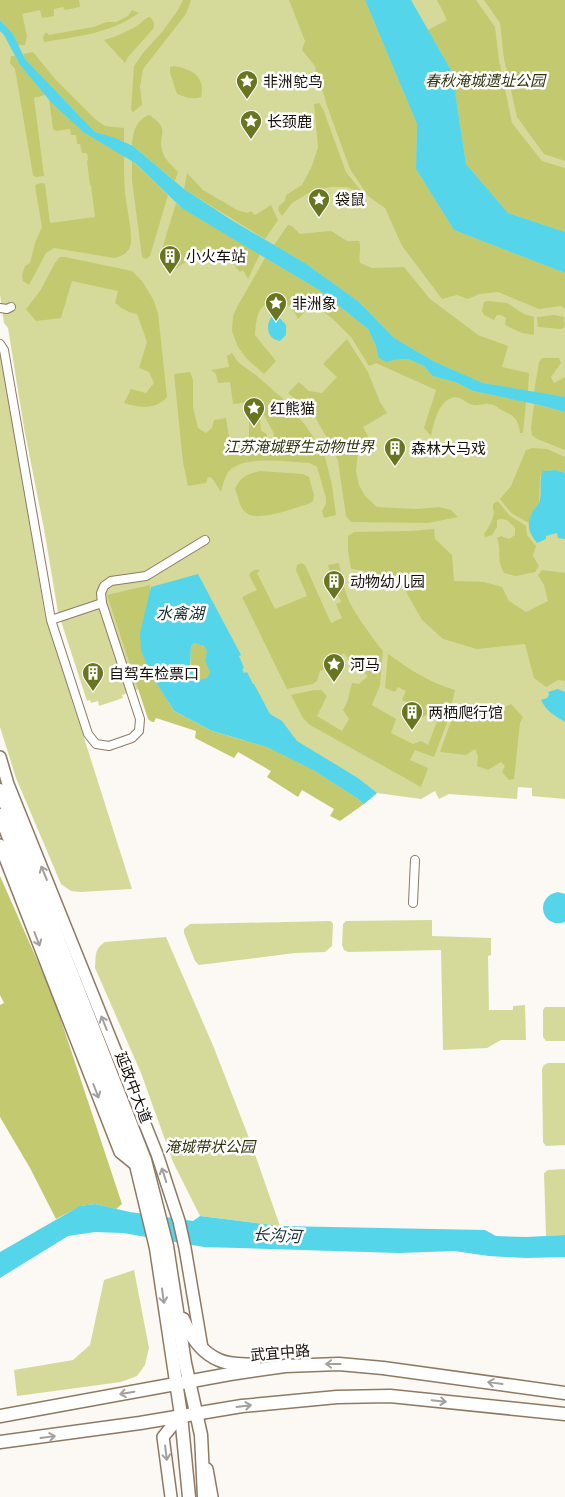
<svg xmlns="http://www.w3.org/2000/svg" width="565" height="1497" viewBox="0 0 565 1497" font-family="'PT Serif','Noto Sans SC',serif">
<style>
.green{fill:#d5da9b}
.forest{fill:#c3c96e}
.water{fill:#54d5ea;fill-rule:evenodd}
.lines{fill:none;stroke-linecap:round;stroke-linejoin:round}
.street-casing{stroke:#8e7963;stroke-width:10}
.secondary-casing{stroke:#8e7963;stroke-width:14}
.primary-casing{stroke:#8e7963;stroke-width:15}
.street{stroke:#fff;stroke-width:8}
.secondary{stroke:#fff;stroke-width:11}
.primary{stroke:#fff;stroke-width:12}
.oneway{stroke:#a39f9c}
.labels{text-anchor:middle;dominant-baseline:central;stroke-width:5;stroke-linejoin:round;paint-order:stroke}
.park-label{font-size:15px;font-style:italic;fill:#32340c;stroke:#fff}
.poi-label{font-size:15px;fill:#181008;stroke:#fff;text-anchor:start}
.street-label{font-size:15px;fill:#181008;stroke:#fff}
.water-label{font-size:16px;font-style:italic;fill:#192f33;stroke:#fff}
</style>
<rect width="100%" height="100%" fill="#fcf8f3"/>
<g class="green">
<polygon points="0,0 565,0 565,799 532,796 532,788 518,787 517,799 449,794 439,799 435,791 421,799 377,793 364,804 357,798 142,688 122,695 123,698 99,706 98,701 91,703 90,700 87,701 58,612 44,529 24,428 8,328 4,323 0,295"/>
<polygon points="0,347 45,615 132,889 80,892 71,891 61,884 16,778 0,727"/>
<polygon points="432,920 432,936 491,938 491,955 488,956 489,1010 513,1010 513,1006 525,1005 526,1040 501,1040 487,1048 443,1050 441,950 348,952 344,950 342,945 343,924 346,921"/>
<polygon points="331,921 333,924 332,946 325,952 295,953 199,965 195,961 184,933 184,929 190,924"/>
<path d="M166,937L214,1048L251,1143L280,1226L200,1216L173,1162L141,1073L95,968C96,956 94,949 105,942Z"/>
<polygon points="545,1007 565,1007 565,1041 546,1041 543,1037 543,1010"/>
<polygon points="548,1063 565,1063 565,1145 546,1146 543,1142 542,1069 544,1065"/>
<polygon points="565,1169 565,1235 546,1236 544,1173 548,1170"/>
<polygon points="134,1270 149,1348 145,1365 137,1376 121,1382 17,1396 14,1370 73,1360 90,1345 104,1280"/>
</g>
<g class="forest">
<polygon points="0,0 79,0 80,7 65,10 63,7 54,9 54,16 42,18 40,10 22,14 27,36 25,45 18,45 13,34 0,20"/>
<polygon points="183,0 191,0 186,14 143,69 140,87 142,105 133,112 131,110 134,66 143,53 162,32 178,10"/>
<polygon points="289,0 365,0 417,124 416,169 454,230 565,273 565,309 561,306 539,309 498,292 479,294 468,299 457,295 442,299 402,246 385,208 368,196 350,169 326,103 324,95 318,81 315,66 302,50 305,41"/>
<polygon points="437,0 476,0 495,27 499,60 512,123 542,161 565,168 565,232 508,213 466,164 452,72 428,30 447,20"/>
<polygon points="484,0 565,0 565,161 544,154 517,117 504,59 500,23"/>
<path d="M132,10L139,13C109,34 79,36 44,42L43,37L46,32L49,35L93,27L107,22H116L128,16Z"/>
<path d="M150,17C154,21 155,24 153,29L128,57L125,63L104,40C115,37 126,32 137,26C142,23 144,18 150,17Z"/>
<polygon points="33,52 55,79 95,119 105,126 124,128 124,142 95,132 25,59 23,54"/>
<polygon points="11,56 15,56 20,65 45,95 34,98 44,176 36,177 33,175 15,69 10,63"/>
<path d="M174,66C191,69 206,76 201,97C193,100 185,97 177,94L170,73V67Z"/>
<path d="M49,99L83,132L124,156C124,168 124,180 125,192C126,204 134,238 130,247C127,254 120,257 114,258L54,248L46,253L29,285L23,281L22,275L25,266L30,263L35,243L42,227L35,186L37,184L42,183L45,184L50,223L95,217L91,185H90L87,161L88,160L87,153H82L80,144H77L76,135H71L70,129L56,131L53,129Z"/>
<polygon points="319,103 323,109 346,172 363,193 347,187 331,187 312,191 292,203 282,216 278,210 279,206 285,201 286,195 302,185 312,166 318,147 314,104"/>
<path d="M149,115C173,130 156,134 163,153C165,160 173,166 178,172L175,181L132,145C133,132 136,120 149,115Z"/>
<polygon points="132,161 168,195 150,256 146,259 142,257 132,180"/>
<polygon points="187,173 203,190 237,210 247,213 251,211 255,215 271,205 278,220 265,239 184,189"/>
<path d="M176,203L183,209L260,254L248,279L243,270L240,272C232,262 222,248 208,251L205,261L186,262L175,269H170L172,260L160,256Z"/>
<path d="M288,225L292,226L300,234L331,231L347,241H359C362,248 358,255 360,263L372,268L404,267L430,299L478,335L508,346L502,367L529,373L528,391L483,383L435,362L394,338L359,302L305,263L274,245Z"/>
<path d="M60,257H65L132,271L142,281L153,299L158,313L167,397C156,410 139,408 124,403L131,389L146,393L154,383L149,372L139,368L147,342L137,314C129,313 121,308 115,303L118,291L72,281L61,318L36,321L26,309L40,291L55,263Z"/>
<path d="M265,258L319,290L368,329L376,346L378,357L393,360L408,359L424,366L432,376L455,382L473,391L526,402L523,433H520C518,417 513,416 500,409C497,407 493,404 489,404C483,403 477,407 470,404C463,401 459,394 449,399C437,406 434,423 431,436L424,428L436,390L376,363L369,366L351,337L335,321L313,303L298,319L293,309L280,299C257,305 257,313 255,335L276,361L264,374L246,358L238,347L232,331L233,316L237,307Z"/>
<polygon points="488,301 507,303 524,314 534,317 534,335 522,333 505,325 506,318 501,315 497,315 494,320 484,315 482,311 484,302"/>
<polygon points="554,315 564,317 565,327 560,329 538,327 537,317"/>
<polygon points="347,339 368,372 380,402 387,413 363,427 368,436 358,453 356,471 359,485 365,496 377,507 418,509 439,507 451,510 458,517 428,523 351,522 346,516 338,461 327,438 315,417 288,393 299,382 309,391 322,393 337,377 323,364"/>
<path d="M232,353L238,362L257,376L282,398L306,426L324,453L332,485L336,515L324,518L322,511L326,504V498L317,467L310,463C289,462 246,455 230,470C225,475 223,485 221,492L212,478L208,477L206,483L188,486L183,462L174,374L190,372L193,380V407L198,428L206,433L212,428L214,420L226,418L231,450L247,448L256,452H266L273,446L274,434L262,411L251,402L233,404L230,382L218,383L216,374L211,370L229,367L227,356Z"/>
<polygon points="542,358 559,358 561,363 551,377 554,383 565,377 565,397 534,392 539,362"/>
<polygon points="534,404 565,412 565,450 537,439 532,435 531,428"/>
<polygon points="248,409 254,409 260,417 261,431 267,434 266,442 260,447 249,441 249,421 246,413"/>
<polygon points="532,448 547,449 565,457 565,473 555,470 544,471 540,477 539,503 532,512 529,523 511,513 500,499 511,486 526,450"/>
<path d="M260,471L303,474L309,477L314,495L313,501L308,504C294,508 254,524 244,511C239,506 238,495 235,489C241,476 247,474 260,471Z"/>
<path d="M498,501L509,515L526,526L527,535L536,546L533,556L539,566L535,572L516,576L504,573C496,558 502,552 497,538L501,536L509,539L515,535V528C510,522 505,517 497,520V527L492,535L485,537L484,534C490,526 493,520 494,511L493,510V504Z"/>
<polygon points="434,529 435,539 452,555 454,581 484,582 502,587 509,601 526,612 548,601 544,585 538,575 542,570 565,573 565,681 558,680 546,687 534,678 525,644 477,649 443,639 422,620 405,590 392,580 371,588 366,582 365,571 351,569 348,550 348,536 354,532 411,531"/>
<path d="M301,563L305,565L331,623L342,618L336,604L341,602L328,573L330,572L328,565L339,563C342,577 344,592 351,605C360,621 372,637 383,651L380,685L372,705L396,719L391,733L413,744L421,741L428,745L439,716L448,720L434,757L415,750L410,760L428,768L421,787L310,725L303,718L291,695L314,690H321L327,696L317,716L342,731L349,719L343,710C349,701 349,693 352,683L359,684L368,676L359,669L354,668L344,653L328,668L320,671L317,681L313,684L287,689L242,597L257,590L249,575C252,570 255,569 260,570L257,573L275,609L307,596L296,570L297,565Z"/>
<polygon points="150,585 152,676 174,711 212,731 267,747 313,770 357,798 364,804 340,821 330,816 334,809 302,790 298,797 267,777 271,771 238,752 234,758 195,738 196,731 156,718 154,722 152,722 148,719 107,595"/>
<path d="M194,643L204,646L207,651L205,660L210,673L207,678L198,680C189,669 191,659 191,646Z"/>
<path d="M388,654C409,669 430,683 455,690L451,707L442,705L420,719L413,716L416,706L402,700L406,691L398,687L395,692L385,688Z"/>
<polygon points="511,704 523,717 520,723 514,779 509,780 502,772 505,766 501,762 488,770 477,766 478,756 475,749 466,755 440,752 454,713 464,705 475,707 489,706 502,708"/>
<polygon points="0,876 53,996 122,1204 116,1209 95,1204 81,1206 56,1219 30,1168 0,1117 0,1005 4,1003 0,995"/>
</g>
<g class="water">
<polygon points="365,0 411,0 452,72 466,164 508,213 565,232 565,273 454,230 416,169 417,124"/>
<polygon points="0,20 13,34 25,59 95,132 115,138 133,146 184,189 233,221 305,263 359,302 394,338 435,362 483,383 565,397 565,412 539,405 473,391 455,382 432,376 424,366 408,359 393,360 386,362 378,357 376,346 368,329 319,290 183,209 135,163 83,132 50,101 20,65 4,35 0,31"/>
<path d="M272,316L279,317L286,325V335L280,341C267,339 265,326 272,316Z"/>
<path d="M555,470L565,473V539L558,538L557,533L546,536V539L537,543C529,532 526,527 532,513C533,509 537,507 539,503C543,492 538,481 543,471Z"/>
<path d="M198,574L241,655L239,656L244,668L242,669L244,673L247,672L253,684H254L270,714L282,721L297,741L358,778L377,793L364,804L357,798L313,770L267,747L212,731L174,711L152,676L141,651L140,633L151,587ZM194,643L204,646L207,651L205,660L210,673L207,678L198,680L190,666L191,646Z"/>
<path d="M558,689L565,692V722C555,716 546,711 541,700L547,698L549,695L548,692Z"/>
<path d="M558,892L565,894V922C542,930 533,897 558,892Z"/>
<polygon points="95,1204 130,1212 193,1221 200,1216 280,1226 485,1230 496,1236 526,1237 565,1235 565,1257 526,1258 489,1256 454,1251 399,1253 204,1247 123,1233 95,1232 68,1236 0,1278 0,1252 80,1206"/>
</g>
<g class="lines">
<g class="street-casing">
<g id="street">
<polyline points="0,308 7,309 11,307"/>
<polyline points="0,344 4,350 51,620 88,734 96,744 109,746 132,738 139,731 140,719 102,603 51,620"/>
<polyline points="102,603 101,593 104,586 111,581 146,576 205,540"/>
<polyline points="413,903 415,860"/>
</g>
</g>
<g class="secondary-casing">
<g id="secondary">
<polyline points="0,757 8,784 157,1154 179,1221 185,1248 202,1348"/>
<polyline points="0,845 120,1152 136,1165"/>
<polyline points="207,1469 212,1497"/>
<polyline points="171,1497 163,1437 181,1415"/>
</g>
</g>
<g class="primary-casing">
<g id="primary">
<polyline points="0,790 145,1160 167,1246 185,1363 201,1435 204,1497"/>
<polyline points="0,815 136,1165 156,1248 181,1415 189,1497"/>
<path d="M183,1319C190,1335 202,1353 219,1360C229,1365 244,1364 255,1365"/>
<polyline points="0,1416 230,1374 285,1366 339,1364 383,1368 565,1393"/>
<polyline points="0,1442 140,1423 242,1406 337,1397 390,1396 565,1414"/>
</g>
</g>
<use href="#street" class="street"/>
<use href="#secondary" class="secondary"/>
<use href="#primary" class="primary"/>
</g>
<defs><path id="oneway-shaft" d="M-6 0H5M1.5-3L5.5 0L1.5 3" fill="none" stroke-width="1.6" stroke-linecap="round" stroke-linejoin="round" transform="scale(1.25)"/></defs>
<g class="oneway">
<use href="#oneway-shaft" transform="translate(44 873) rotate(-112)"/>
<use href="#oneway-shaft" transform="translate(37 939) rotate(69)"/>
<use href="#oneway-shaft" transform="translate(104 1023) rotate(-112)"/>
<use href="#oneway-shaft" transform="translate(96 1091) rotate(69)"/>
<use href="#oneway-shaft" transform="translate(164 1175) rotate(-108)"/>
<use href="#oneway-shaft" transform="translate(163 1296) rotate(82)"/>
<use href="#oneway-shaft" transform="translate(333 1364) rotate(180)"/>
<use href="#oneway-shaft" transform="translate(495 1383) rotate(-172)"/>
<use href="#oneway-shaft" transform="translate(127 1393) rotate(170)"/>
<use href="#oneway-shaft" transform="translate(439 1401) rotate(6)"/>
<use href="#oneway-shaft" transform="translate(244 1406) rotate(-7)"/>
<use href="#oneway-shaft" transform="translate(48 1437) rotate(-8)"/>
<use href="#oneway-shaft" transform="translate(166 1453) rotate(83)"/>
</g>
<defs>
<g id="sight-pin" transform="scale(1.125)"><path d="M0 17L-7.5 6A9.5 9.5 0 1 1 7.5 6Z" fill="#697520" stroke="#fff"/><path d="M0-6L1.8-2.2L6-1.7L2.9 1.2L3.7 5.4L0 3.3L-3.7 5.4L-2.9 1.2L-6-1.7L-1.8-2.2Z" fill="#fff"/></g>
<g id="building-pin" transform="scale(1.125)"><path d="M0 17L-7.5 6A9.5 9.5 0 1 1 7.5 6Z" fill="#697520" stroke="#fff"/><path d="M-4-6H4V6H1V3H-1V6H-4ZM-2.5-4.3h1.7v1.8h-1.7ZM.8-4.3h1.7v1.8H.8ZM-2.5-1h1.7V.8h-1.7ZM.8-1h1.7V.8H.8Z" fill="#fff"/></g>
</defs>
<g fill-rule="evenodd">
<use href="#sight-pin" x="247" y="81"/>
<use href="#sight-pin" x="251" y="121"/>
<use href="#sight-pin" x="319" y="199"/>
<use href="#building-pin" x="170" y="256"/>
<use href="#sight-pin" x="276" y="303"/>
<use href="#sight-pin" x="254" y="408"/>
<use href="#building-pin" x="395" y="448"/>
<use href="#building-pin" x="334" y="581"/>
<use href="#sight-pin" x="334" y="664"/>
<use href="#building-pin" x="93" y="673"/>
<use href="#building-pin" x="412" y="712"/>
</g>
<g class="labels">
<g class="park-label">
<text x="485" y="80">春秋淹城遗址公园</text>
<text x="299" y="446">江苏淹城野生动物世界</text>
<text x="210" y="1146">淹城带状公园</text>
</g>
<g class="poi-label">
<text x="263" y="81">非洲鸵鸟</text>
<text x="267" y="121">长颈鹿</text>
<text x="335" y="199">袋鼠</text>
<text x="186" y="256">小火车站</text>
<text x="292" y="303">非洲象</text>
<text x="270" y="408">红熊猫</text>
<text x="411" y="448">森林大马戏</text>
<text x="350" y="581">动物幼儿园</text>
<text x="350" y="664">河马</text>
<text x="109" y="673">自驾车检票口</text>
<text x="428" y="712">两栖爬行馆</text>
</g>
<g class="street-label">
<text transform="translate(134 1087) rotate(69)">延政中大道</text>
<text transform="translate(280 1352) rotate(-5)">武宜中路</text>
</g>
<g class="water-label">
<text x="180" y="613">水禽湖</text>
<text transform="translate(277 1235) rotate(3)">长沟河</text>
</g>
</g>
</svg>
